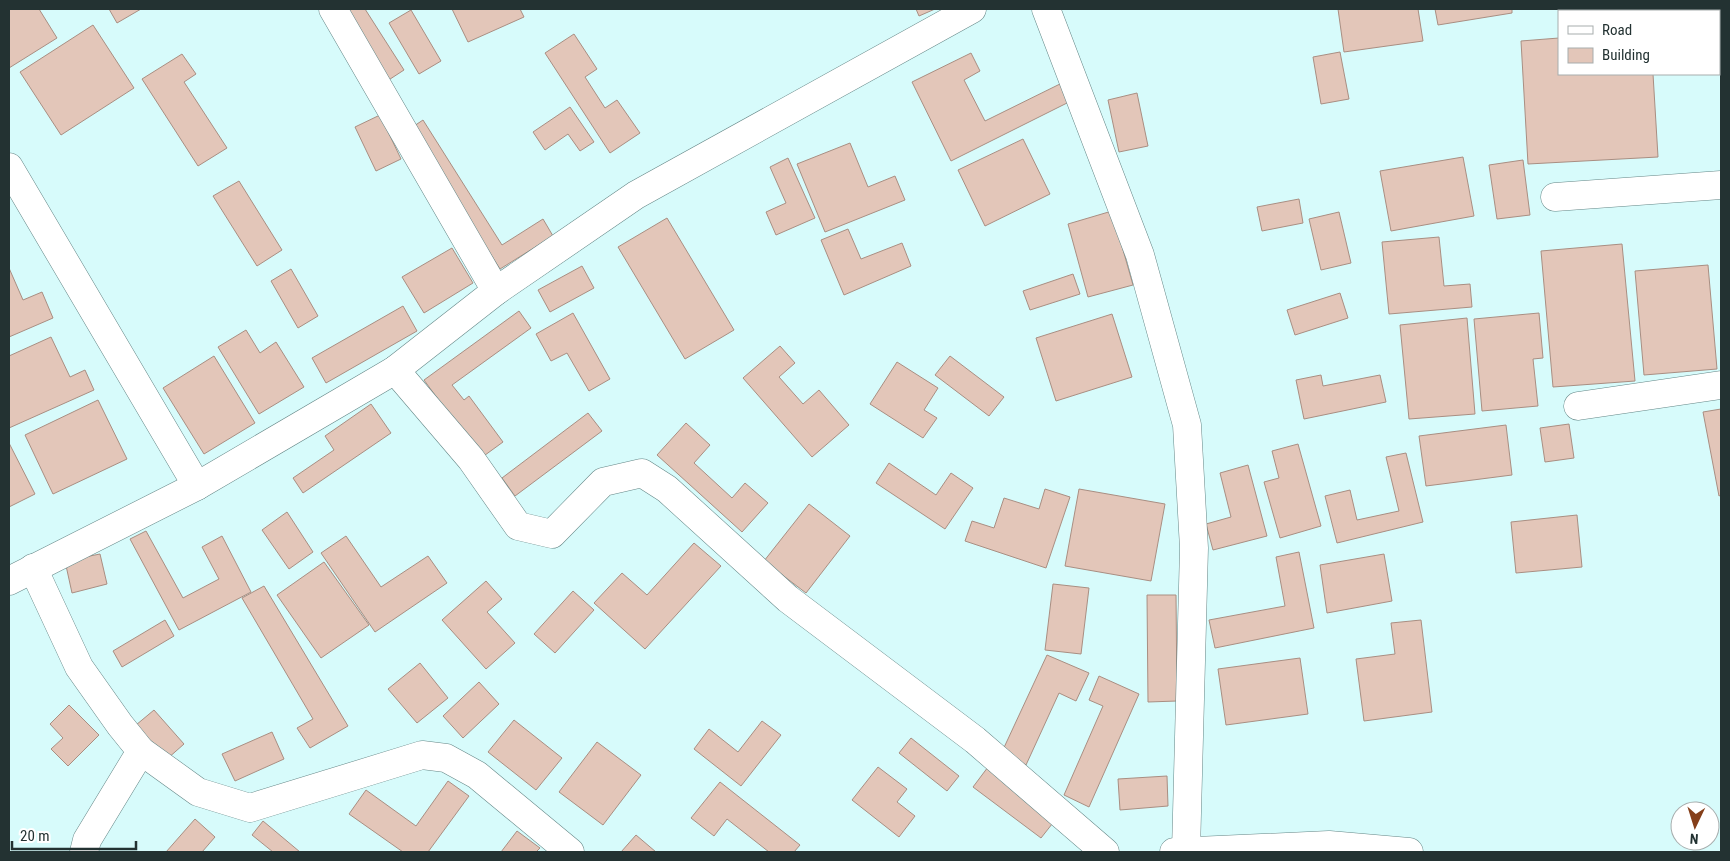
<svg xmlns="http://www.w3.org/2000/svg" width="1730" height="861" viewBox="0 0 1730 861" font-family="'Roboto Condensed',sans-serif">
<style>
.building{fill:#e3c6b9;stroke:#a98e82}
.lines{fill:none;stroke-linecap:round;stroke-linejoin:round}
.minor-casing{stroke:#658787;stroke-width:29}
.minor{stroke:#fff;stroke-width:28}
</style>
<rect width="100%" height="100%" fill="#d7fbfb"/>
<g class="building">
<polygon points="9,9 39,9 57,38 9,68"/>
<polygon points="109,9 141,9 117,23"/>
<polygon points="337,9 365,9 404,70 384,83"/>
<polygon points="452,9 520,9 524,17 468,42"/>
<polygon points="916,9 935,9 919,16"/>
<polygon points="1338,9 1418,9 1423,41 1344,52"/>
<polygon points="1435,9 1512,9 1512,13 1438,25"/>
<rect x="1632" y="9" width="77" height="2"/>
<polygon points="411,10 441,61 419,74 389,23"/>
<polygon points="93,25 134,88 61,135 20,72"/>
<polygon points="574,34 597,69 585,77 605,108 617,100 640,133 610,153 545,53"/>
<polygon points="1559,38 1559,74 1653,74 1658,157 1528,164 1521,41"/>
<polygon points="1340,52 1349,99 1321,104 1313,57"/>
<polygon points="971,53 980,71 964,80 985,121 1066,81 1075,99 951,161 912,82"/>
<polygon points="182,54 196,74 184,82 227,148 198,166 142,79"/>
<polygon points="1137,93 1148,146 1119,152 1108,100"/>
<polygon points="570,107 594,142 580,151 568,134 545,150 533,132"/>
<polygon points="380,115 401,159 376,171 355,127"/>
<polygon points="423,120 502,245 543,219 553,236 500,269 411,128"/>
<polygon points="1023,139 1050,194 985,226 958,170"/>
<polygon points="850,143 868,187 895,176 905,200 825,232 797,164"/>
<polygon points="1463,157 1474,216 1391,231 1380,171"/>
<polygon points="788,158 815,218 776,235 766,212 786,203 770,167"/>
<polygon points="1523,160 1530,215 1497,219 1489,165"/>
<polygon points="239,181 282,250 257,266 213,196"/>
<polygon points="1299,199 1303,223 1262,231 1257,207"/>
<polygon points="1112,211 1133,285 1088,297 1068,224"/>
<polygon points="1339,212 1351,263 1321,270 1309,219"/>
<polygon points="667,218 734,330 685,359 618,247"/>
<polygon points="848,229 861,259 902,243 911,266 844,295 821,240"/>
<polygon points="1439,237 1444,286 1470,284 1472,307 1389,314 1382,242"/>
<polygon points="1622,244 1635,381 1553,387 1541,251"/>
<polygon points="452,248 473,283 424,313 402,277"/>
<polygon points="1708,265 1717,369 1644,375 1635,271"/>
<polygon points="582,266 594,288 550,312 538,290"/>
<polygon points="9,268 23,300 42,292 53,318 9,337"/>
<polygon points="291,269 318,316 298,328 271,281"/>
<polygon points="1073,274 1080,294 1030,310 1023,291"/>
<polygon points="1340,293 1348,318 1295,335 1287,310"/>
<polygon points="403,306 417,331 326,383 312,358"/>
<polygon points="519,311 531,328 452,385 464,400 469,396 503,442 481,458 424,380"/>
<polygon points="573,313 610,379 589,391 567,353 551,361 536,334"/>
<polygon points="1539,313 1543,358 1533,359 1538,406 1482,411 1474,319"/>
<polygon points="1112,314 1132,377 1056,401 1036,338"/>
<polygon points="1467,318 1475,414 1409,419 1400,325"/>
<polygon points="246,330 260,353 276,342 304,387 259,414 218,347"/>
<polygon points="51,337 70,377 85,370 94,390 9,428 9,356"/>
<polygon points="780,346 795,363 779,377 803,404 819,390 849,425 812,457 743,378"/>
<polygon points="214,356 255,423 204,454 163,388"/>
<polygon points="950,356 1004,397 989,416 935,375"/>
<polygon points="897,362 938,388 924,410 937,418 923,438 870,404"/>
<polygon points="1321,375 1323,386 1380,375 1386,402 1304,419 1296,380"/>
<polygon points="98,400 127,459 53,494 25,435"/>
<polygon points="371,404 391,433 303,493 293,478 334,450 325,436"/>
<polygon points="1721,409 1721,495 1719,496 1703,412"/>
<polygon points="588,413 602,431 515,496 502,478"/>
<polygon points="686,423 710,445 694,463 732,498 745,483 768,503 742,532 657,455"/>
<polygon points="1569,424 1574,458 1545,462 1540,428"/>
<polygon points="1506,425 1512,475 1426,486 1419,436"/>
<polygon points="9,443 35,494 9,507"/>
<polygon points="1298,444 1321,526 1280,538 1264,482 1279,478 1272,451"/>
<polygon points="1406,453 1423,522 1337,543 1325,496 1350,490 1357,520 1399,511 1386,457"/>
<polygon points="889,463 936,495 951,473 973,488 945,529 876,483"/>
<polygon points="1248,465 1267,536 1213,550 1206,524 1231,517 1220,473"/>
<polygon points="1045,489 1070,497 1046,568 965,541 972,521 994,528 1004,498 1039,509"/>
<polygon points="1079,489 1165,504 1151,581 1065,566"/>
<polygon points="809,504 850,536 806,593 764,561"/>
<polygon points="287,512 313,552 289,569 262,530"/>
<polygon points="1577,515 1582,567 1516,573 1511,522"/>
<polygon points="146,531 183,598 219,579 202,547 222,536 251,592 179,630 130,539"/>
<polygon points="346,536 381,587 428,556 447,583 375,632 321,553"/>
<polygon points="694,543 721,566 645,649 594,603 622,573 647,595"/>
<polygon points="1299,552 1314,628 1215,648 1209,620 1285,606 1276,557"/>
<polygon points="100,554 107,584 72,593 65,561"/>
<polygon points="1384,554 1392,601 1327,613 1320,565"/>
<polygon points="324,562 369,625 321,658 277,595"/>
<polygon points="486,581 502,599 487,612 515,643 486,669 442,620"/>
<polygon points="1053,584 1089,588 1081,654 1045,650"/>
<polygon points="264,586 348,726 310,748 297,728 313,719 242,598"/>
<polygon points="573,591 594,610 555,653 534,634"/>
<polygon points="1147,595 1176,595 1177,701 1148,702"/>
<polygon points="165,620 174,636 122,667 113,651"/>
<polygon points="1421,620 1432,712 1364,721 1356,659 1395,654 1391,623"/>
<polygon points="1047,655 1089,673 1076,701 1059,693 1026,765 1001,754"/>
<polygon points="1300,658 1308,714 1226,725 1218,669"/>
<polygon points="420,663 448,698 417,723 388,689"/>
<polygon points="1099,676 1139,694 1089,807 1064,795 1103,706 1089,700"/>
<polygon points="479,682 499,704 463,738 443,716"/>
<polygon points="69,705 99,735 68,766 51,749 63,738 50,724"/>
<polygon points="154,710 184,744 167,759 136,725"/>
<polygon points="514,720 562,758 536,790 488,752"/>
<polygon points="762,721 781,735 741,786 694,749 709,729 738,752"/>
<polygon points="272,732 284,759 235,781 222,754"/>
<polygon points="911,738 959,776 947,791 899,753"/>
<polygon points="597,742 641,775 603,825 559,792"/>
<polygon points="878,767 907,789 897,802 915,816 899,837 852,800"/>
<polygon points="988,767 1056,819 1041,838 973,787"/>
<polygon points="1167,776 1168,806 1120,810 1118,779"/>
<polygon points="448,781 469,796 428,852 403,852 349,814 366,790 416,826"/>
<polygon points="720,782 800,845 794,852 769,852 727,819 714,836 691,818"/>
<polygon points="195,819 215,837 202,852 166,852"/>
<polygon points="263,821 300,852 273,852 252,835"/>
<polygon points="517,831 540,848 536,852 501,852"/>
<polygon points="636,835 656,852 621,852"/>
</g>
<g class="lines">
<g class="minor-casing">
<g id="minor">
<polyline points="333,9 496,291"/>
<polyline points="1046,9 1140,255 1187,425 1194,548 1186,851"/>
<polyline points="9,167 197,486"/>
<polyline points="1555,197 1721,185"/>
<polyline points="395,370 471,459 518,526 552,534 603,482 642,473 667,489 788,599 975,740 1105,852"/>
<polyline points="1578,406 1721,385"/>
<polyline points="33,568 79,667 120,725 141,751 198,792 250,808 422,755 446,758 477,775 570,852"/>
<polyline points="9,581 197,486 395,370 496,291 636,195 972,9"/>
<polyline points="84,852 87,840 141,751"/>
<polyline points="1174,852 1329,845 1409,852"/>
</g>
</g>
<use href="#minor" class="minor"/>
</g>
<rect width="1730" height="861" fill="none" stroke="#233232" stroke-width="20"/>
<rect x="1558" y="10" width="162" height="65" fill="#ffffff" stroke="#a7adad"/>
<rect x="1568" y="26" width="25" height="8" fill="#ffffff" stroke="#a7adad"/>
<text x="1602" y="35" font-size="15" fill="#233232">Road</text>
<rect x="1568" y="48" width="25" height="15" fill="#e3c6b9" stroke="#a7adad"/>
<text x="1602" y="60" font-size="15" fill="#233232">Building</text>
<g transform="translate(1695 826) rotate(184)"><circle r="24" fill="#ffffff" stroke="#a7adad"/>
<path d="M0-4L9 19L0 12L-9 19Z" fill="#853f1a"/>
<text y="-8" font-size="14" font-weight="bold" text-anchor="middle" fill="#233232">N</text>
</g>
<path d="M12 841v8h124v-8" fill="none" stroke="#233232" stroke-width="2.5"/>
<text x="20" y="841" font-size="15" fill="#233232" stroke="#ffffff" stroke-width="4" paint-order="stroke">20 m</text>
</svg>
